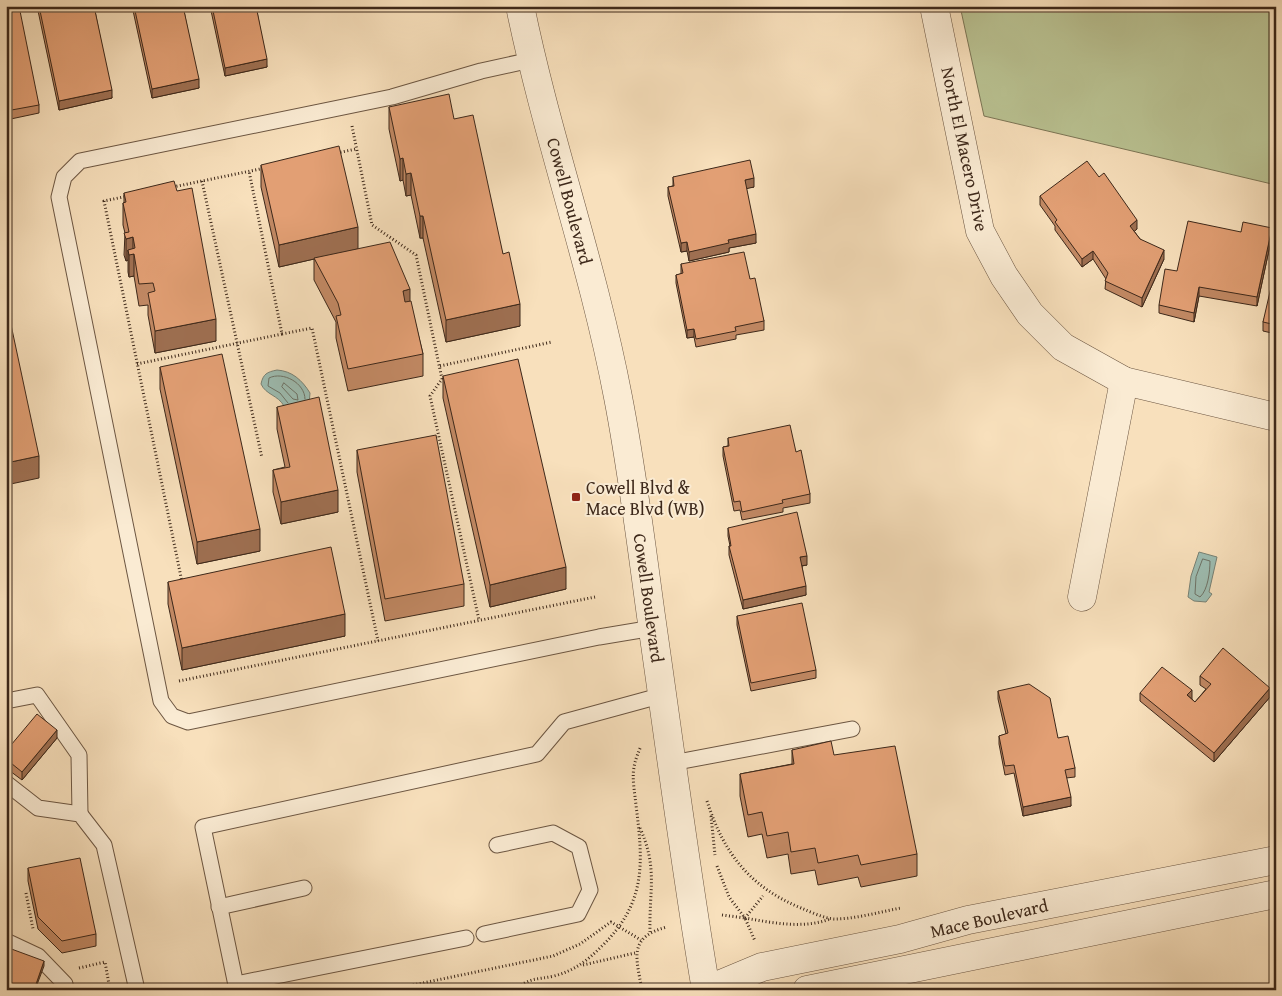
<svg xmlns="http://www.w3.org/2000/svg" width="1282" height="996" viewBox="0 0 1282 996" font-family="'Gentium Book Plus',serif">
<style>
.green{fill:#bac393;stroke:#7c7656}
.water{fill:#9dbdb2;stroke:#778175}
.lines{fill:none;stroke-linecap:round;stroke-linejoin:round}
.shore{stroke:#6d7266;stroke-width:1}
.service-casing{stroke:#6c5642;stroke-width:17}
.minor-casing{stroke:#6c5642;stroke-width:29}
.tertiary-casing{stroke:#6c5642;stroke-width:29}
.path{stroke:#3d281a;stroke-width:3;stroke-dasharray:1 2.5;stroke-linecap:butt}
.service{stroke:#faebd3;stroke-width:15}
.minor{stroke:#faebd3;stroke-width:28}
.tertiary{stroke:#faebd3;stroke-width:28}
.wall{fill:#c28964;stroke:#3d281a}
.shaded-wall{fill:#9e6f51;stroke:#3d281a}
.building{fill:#e29f74;stroke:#3d281a}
.poi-dot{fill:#8f2418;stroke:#faebd3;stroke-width:2}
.labels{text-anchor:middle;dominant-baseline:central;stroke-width:4;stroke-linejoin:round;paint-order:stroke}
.street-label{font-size:18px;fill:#3d281a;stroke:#faebd3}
.poi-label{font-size:18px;fill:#3d281a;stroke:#faebd3;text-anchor:start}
</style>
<rect width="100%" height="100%" fill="#f8e0bc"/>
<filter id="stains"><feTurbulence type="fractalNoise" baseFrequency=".004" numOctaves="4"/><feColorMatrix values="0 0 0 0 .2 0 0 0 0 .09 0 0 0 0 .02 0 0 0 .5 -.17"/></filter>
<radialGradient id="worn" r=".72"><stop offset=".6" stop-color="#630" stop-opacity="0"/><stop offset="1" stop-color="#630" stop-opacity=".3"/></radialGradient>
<polygon class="green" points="960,6 1276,6 1276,185 984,116"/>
<g class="water">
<path d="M277,370C292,371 302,380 310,393L309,405L284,406C278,395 266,395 261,384C263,374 267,372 277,370Z"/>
<polygon points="1199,552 1217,557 1209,592 1212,594 1206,602 1194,601 1188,597 1191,576"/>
</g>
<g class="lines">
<g class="shore">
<polygon points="284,383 297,394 298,400 293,399 282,387"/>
<path d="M288,403L280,393L268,386L269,378C283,371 305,383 305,399"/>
<path d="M1203,559L1210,561C1210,571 1208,590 1200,597L1195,594L1196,577Z"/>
</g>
<g class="service-casing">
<g id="service">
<polyline points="531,60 481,71 392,97 80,161 64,177 59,197 161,701 172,716 188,722 599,637 653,628"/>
<polyline points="6,701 37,695 79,755 80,814"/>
<polyline points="672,763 852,729"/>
<polyline points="6,783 38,808 80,814 104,845 137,990"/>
<polyline points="219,907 304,888"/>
<polyline points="484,934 578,914 590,890 579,847 553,833 497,845"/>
<polyline points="6,941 38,956 65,984 66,990"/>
<polyline points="236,984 466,938"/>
<polyline points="237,990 203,827 537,754 564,722 663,695"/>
</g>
</g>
<g class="minor-casing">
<g id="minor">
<polyline points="934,6 980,231 1004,276 1030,314 1063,347 1124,381 1276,417"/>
<polyline points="1082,597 1124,381"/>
</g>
</g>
<g class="tertiary-casing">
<g id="tertiary">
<path d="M520,6C547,138 593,265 618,397C632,469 641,543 651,616C669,741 685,866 706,990"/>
<polyline points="707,990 762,967 900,939 968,920 1276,860"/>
<polyline points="807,990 1276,894"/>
</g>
</g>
<g class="path">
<polyline points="352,126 372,225 416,255 442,379 430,396 479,620"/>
<polyline points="337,153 356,149"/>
<polyline points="202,181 262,458"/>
<polyline points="173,187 265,168"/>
<polyline points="128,196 104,201 182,582"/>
<polyline points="282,334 312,328 378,641"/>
<polyline points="137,364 282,334 249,171"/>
<polyline points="440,366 552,342"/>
<polyline points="179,681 595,597"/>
<path d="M707,801C724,854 750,887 801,908C811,912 823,918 834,919C856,919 879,912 901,908"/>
<polyline points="711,816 715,855"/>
<path d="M640,828C658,868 649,890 650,932"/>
<path d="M717,866L729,897L745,918C773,923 804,929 830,919"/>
<polyline points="26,893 33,929"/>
<polyline points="722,915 745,918 755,941"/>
<polyline points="745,918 763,896"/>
<polyline points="583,965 635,953"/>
<polyline points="79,968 105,962 110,990"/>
<polyline points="389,990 553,956 580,944 611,922 641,940"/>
<path d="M516,990C529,977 537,980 554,976C574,971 588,960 602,946C647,902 643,862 636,805C633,778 630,771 641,746"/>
<path d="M642,990C636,957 628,937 667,927"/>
</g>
<use href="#service" class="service"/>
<use href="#minor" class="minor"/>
<use href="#tertiary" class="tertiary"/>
</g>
<g class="wall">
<polygon points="6,6 39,105 39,113 6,120"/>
<polygon points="37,6 94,6 112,98 59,110"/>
<polygon points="132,6 183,6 199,88 152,98"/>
<polygon points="210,6 256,6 267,67 225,76"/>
<polygon points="389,107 454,119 503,254 520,326 446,342 423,238 420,238 411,195 406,196 403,180 400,181 389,129"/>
<polygon points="261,165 358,249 410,301 423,354 423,376 348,391 336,338 336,322 314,280 314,259 279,267 261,187"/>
<polygon points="673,177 754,187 746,188 756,243 729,248 729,252 689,261 687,251 681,252 668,196 668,187 673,186"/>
<polygon points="1099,177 1137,229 1134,231 1140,239 1164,259 1142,307 1105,289 1106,279 1093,259 1082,267 1055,230 1055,226 1040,205 1040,196"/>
<polygon points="124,193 216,341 155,353 148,315 148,305 139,306 134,276 129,277 128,272 128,260 126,261 124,255 125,233 123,225 123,203 124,203"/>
<polygon points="1241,232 1272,236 1257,306 1199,296 1194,322 1159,313 1159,305"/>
<polygon points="681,264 750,279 764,321 764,330 736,335 736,339 696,347 694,337 687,338 676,283 676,275 681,274"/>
<polygon points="1276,283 1276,334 1263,331 1263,322"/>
<polygon points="160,367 260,551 197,564 160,389"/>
<polygon points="443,376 566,589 490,607 443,398"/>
<polygon points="277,407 338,512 281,524 273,492 273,470 285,467 277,429"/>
<polygon points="728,438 796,452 810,494 810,503 783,508 783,512 742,520 740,510 734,511 723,456 723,447 728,446"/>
<polygon points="357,450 464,584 464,606 385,621 357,472"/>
<polygon points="728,528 807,565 802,566 806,595 743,609 729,555 729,546 730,546 728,536"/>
<polygon points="168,582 345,636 182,670 168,604"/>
<polygon points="737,616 816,670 816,678 751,691 737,625"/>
<polygon points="1200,676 1270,697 1214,762 1140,701 1140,693 1192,699 1195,702 1206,689 1200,685"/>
<polygon points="998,691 1058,738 1075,768 1075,777 1066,778 1071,806 1023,816 1014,773 1005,775 999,744 999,736 1006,734 998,699"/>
<polygon points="57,738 22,780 6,768 6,751"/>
<polygon points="792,750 834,755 917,854 917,876 861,887 858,877 818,885 815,870 791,874 788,854 767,858 762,834 748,837 740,796 740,774 792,764"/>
<polygon points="28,868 96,934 96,946 62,953 38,929 28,881"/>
</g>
<g class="shaded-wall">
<polygon points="267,59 267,67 225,76 225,68"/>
<polygon points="199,79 199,88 152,98 152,89"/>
<polygon points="112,90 112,98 59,110 59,101"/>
<polygon points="403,158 403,180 400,181 400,159"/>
<polygon points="411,173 411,195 406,196 406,174"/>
<polygon points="754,178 754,187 745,189 745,180"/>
<rect x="420" y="216" width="3" height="22"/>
<polygon points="1137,220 1137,229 1130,235 1130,226"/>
<polygon points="358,227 358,249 279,267 279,245"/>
<polygon points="1272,228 1272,236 1257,306 1257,297"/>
<polygon points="756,234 756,243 729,248 729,252 689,261 689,252 728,240"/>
<polygon points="133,237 133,255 134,254 134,276 129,277 129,255 128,250 128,260 126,261 126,239"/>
<polygon points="687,242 687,251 681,252 681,243"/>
<polygon points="1164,250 1164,259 1142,307 1142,298"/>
<polygon points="1093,251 1093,259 1082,267 1082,259"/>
<polygon points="1199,287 1199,296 1194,322 1194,313"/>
<polygon points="410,289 410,311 403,313 403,291"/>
<polygon points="520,304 520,326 446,342 446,320"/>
<polygon points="216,319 216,341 155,353 155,331"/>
<polygon points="694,329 694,337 687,338 687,330"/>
<polygon points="39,456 39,478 6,485 6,463"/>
<polygon points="338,490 338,512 281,524 281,502"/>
<polygon points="260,529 260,551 197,564 197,542"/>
<polygon points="807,556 807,565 800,566 800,557"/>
<polygon points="566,567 566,589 490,607 490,585"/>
<polygon points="806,586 806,595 743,609 743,600"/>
<polygon points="345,614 345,636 182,670 182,648"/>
<polygon points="1270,688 1270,697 1214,762 1214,753"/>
<polygon points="1192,690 1192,699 1187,695"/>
<polygon points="57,730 57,738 22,780 22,772"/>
<polygon points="1071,797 1071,806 1023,816 1023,807"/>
<polygon points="10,822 10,838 6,843 6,827"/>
<polygon points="44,961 44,966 35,990 34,990"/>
</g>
<g class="building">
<polygon points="6,6 19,6 39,105 6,111"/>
<polygon points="39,6 94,6 112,90 59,101"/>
<polygon points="134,6 183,6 199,79 152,89"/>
<polygon points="212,6 256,6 267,59 225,68"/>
<polygon points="449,94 454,119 473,115 503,254 509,252 520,304 446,320 423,216 420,216 411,173 406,174 403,158 400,159 389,107"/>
<polygon points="339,146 358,227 279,245 261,165"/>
<polygon points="750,160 754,178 745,180 756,234 728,240 729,243 689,252 687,242 681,243 668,187 674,186 673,177"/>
<polygon points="1087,161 1099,177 1104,173 1137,220 1130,226 1140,239 1164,250 1142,298 1105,281 1108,273 1093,251 1082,259 1055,222 1057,220 1040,196"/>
<polygon points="174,181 177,191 192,188 216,319 155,331 148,293 155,291 153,283 139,284 134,254 129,255 128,250 135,248 133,237 126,239 124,233 129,232 123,203 126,202 124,193"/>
<polygon points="1188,221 1241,232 1243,222 1272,228 1257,297 1199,287 1194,313 1159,305 1165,269 1177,271"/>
<polygon points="390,242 410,289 403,291 405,302 411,301 423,354 348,369 336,316 341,315 338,303 314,258"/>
<polygon points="744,252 750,279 755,278 764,321 735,327 736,331 696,339 694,329 687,330 676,275 683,273 681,264"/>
<polygon points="1272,283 1276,283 1276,325 1263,322"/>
<polygon points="7,306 39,456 6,463 6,307"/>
<polygon points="222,354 260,529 197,542 160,367"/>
<polygon points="518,359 566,567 490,585 443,376"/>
<polygon points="319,397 338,490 281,502 273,470 290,467 277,407"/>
<polygon points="790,425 796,452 801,450 810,494 782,500 783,503 742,512 740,501 734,502 723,447 729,446 728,438"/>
<polygon points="436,435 464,584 385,599 357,450"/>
<polygon points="797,512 807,556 800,557 806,586 743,600 729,546 731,546 728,528"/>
<polygon points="331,547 345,614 182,648 168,582"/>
<polygon points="802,603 816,670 751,683 737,616"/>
<polygon points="1223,648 1270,688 1214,753 1140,693 1162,667 1192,690 1187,695 1195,702 1211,684 1200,676"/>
<polygon points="1029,684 1050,698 1058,738 1068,736 1075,768 1065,770 1071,797 1023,807 1014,765 1005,766 999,736 1008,733 998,691"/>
<polygon points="37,714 57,730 22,772 6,759 6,751"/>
<polygon points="831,741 834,755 895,746 917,854 861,865 858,855 818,863 815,848 791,852 788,832 767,836 762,812 748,815 740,774 794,764 792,750"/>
<polygon points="6,818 10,822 6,827"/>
<polygon points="80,858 96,934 62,941 38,917 28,868"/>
<polygon points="6,947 44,961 34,990 6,990"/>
</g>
<rect class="poi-dot" x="571" y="492" width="10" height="10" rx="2.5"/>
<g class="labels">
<g class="street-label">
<text transform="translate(965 149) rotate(78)">North El Macero Drive</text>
<text transform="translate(570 201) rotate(75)">Cowell Boulevard</text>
<text transform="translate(649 598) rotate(82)">Cowell Boulevard</text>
<text transform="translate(989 918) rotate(-13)">Mace Boulevard</text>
</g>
<g class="poi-label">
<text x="586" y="487">Cowell Blvd &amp;<tspan x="586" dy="21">Mace Blvd (WB)</tspan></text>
</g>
</g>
<rect width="1282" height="996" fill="none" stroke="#f8e0bc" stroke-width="25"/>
<rect x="8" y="8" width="1267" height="981" fill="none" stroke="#3d281a" stroke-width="2.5"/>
<rect x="12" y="12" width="1257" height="971" fill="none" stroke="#3d281a"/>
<rect width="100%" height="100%" filter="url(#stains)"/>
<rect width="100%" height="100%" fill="url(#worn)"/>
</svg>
